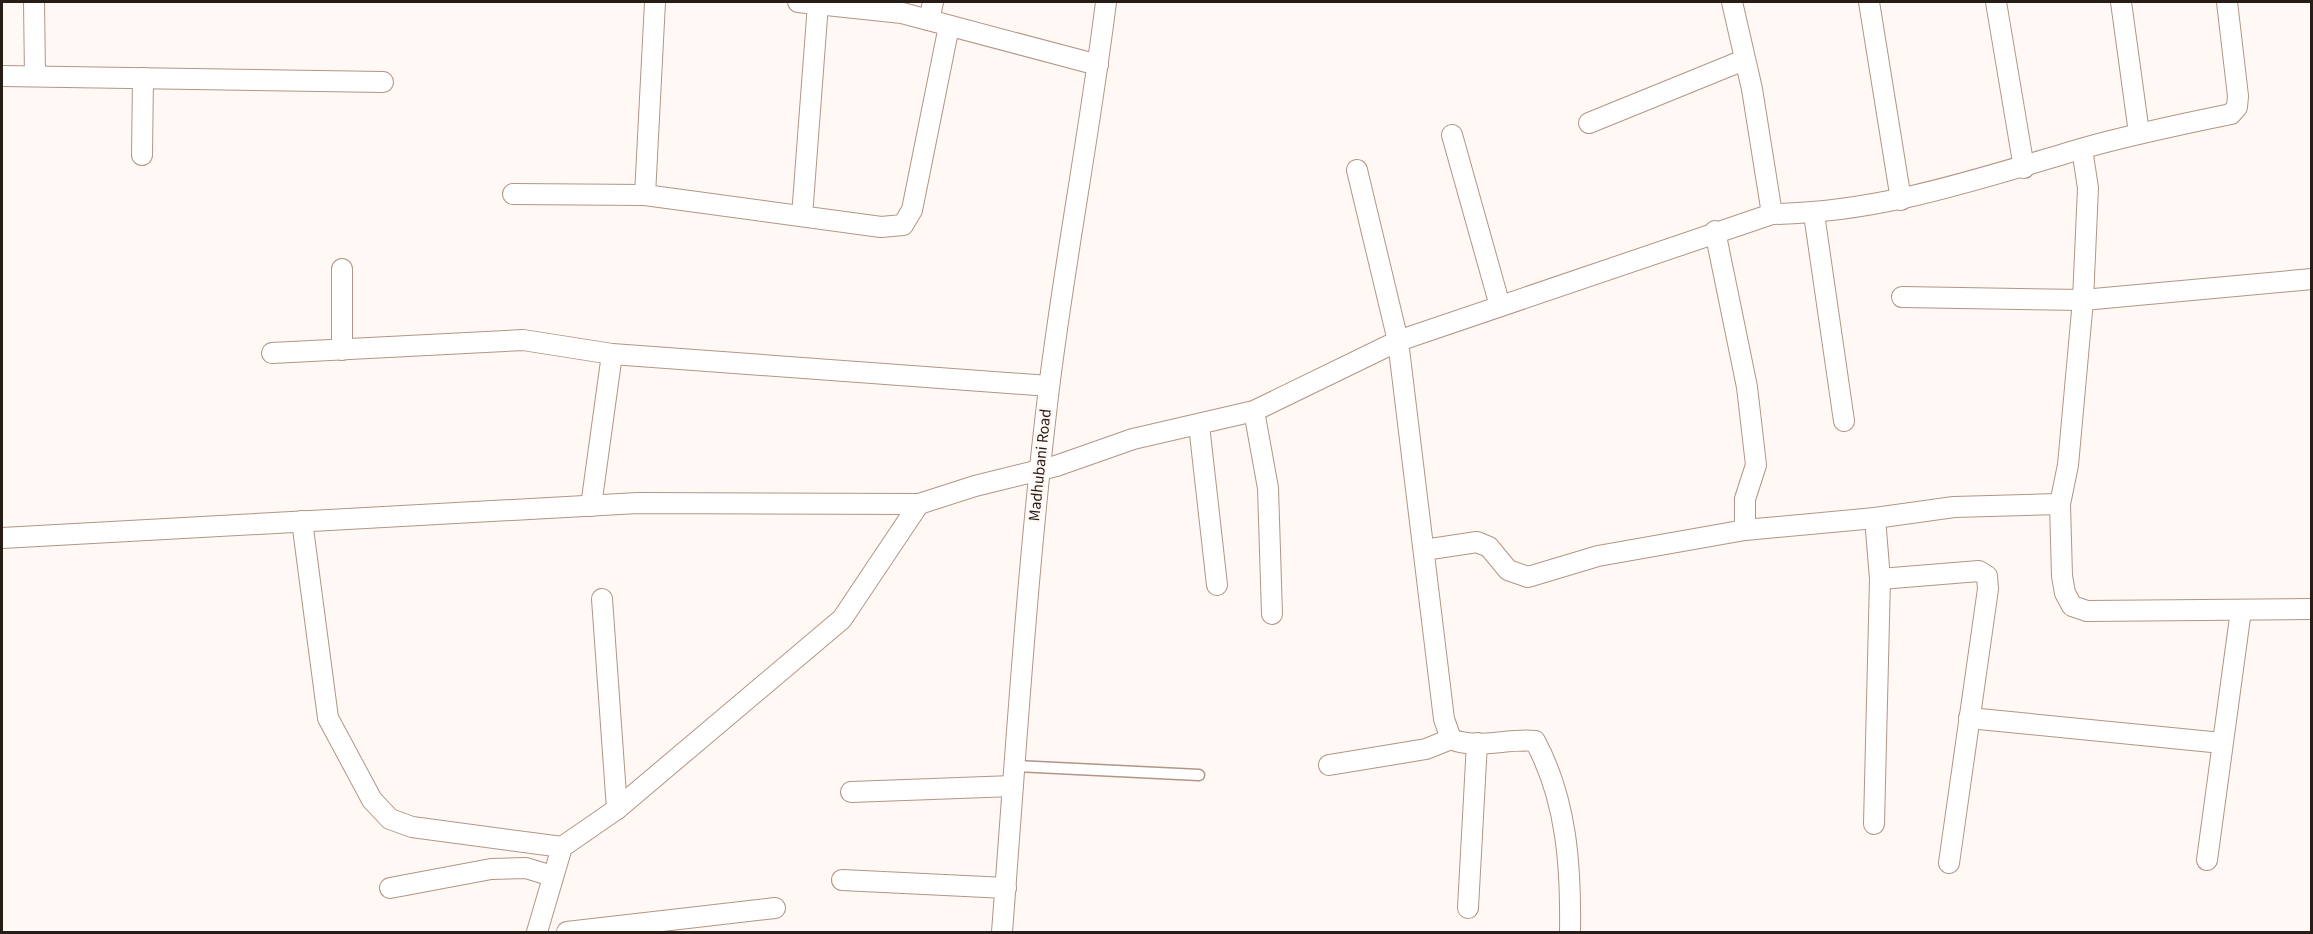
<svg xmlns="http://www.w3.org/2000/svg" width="2313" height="934" viewBox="0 0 2313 934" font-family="'Source Sans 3',sans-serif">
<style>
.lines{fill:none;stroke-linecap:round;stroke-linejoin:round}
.lane-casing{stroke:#b29586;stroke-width:13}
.street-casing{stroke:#b29586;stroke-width:22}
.lane{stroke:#fff;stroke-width:10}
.street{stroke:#fff;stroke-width:20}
.labels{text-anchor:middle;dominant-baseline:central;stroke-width:5;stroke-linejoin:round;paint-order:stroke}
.street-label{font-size:16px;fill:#271c16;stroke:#fff8f5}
</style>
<rect width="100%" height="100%" fill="#fff8f5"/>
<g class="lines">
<g class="lane-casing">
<polyline id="lane" points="1015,766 1199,775"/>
</g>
<g class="street-casing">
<g id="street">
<polyline points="34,2 35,76"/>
<polyline points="798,2 902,13 1098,65"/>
<polyline points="1732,2 1752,89 1772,214"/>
<polyline points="1869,2 1901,200"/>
<polyline points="1996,2 2024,168"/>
<polyline points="2121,2 2139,133"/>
<polyline points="929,20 933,2"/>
<polyline points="2,76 383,82"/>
<polyline points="1589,123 1744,60"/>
<polyline points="1452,135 1500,306"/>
<polyline points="2082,149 2088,188 2083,300 2068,465 2060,504 2062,576 2065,593 2072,606 2087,611 2312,609"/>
<polyline points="142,155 143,78"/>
<path d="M1357,170L1398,341L1444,719L1451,739C1477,750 1507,738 1535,741C1567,800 1571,867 1570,932"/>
<polyline points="513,194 645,195 881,227 903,225 912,210 949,26"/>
<polyline points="645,195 655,2"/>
<polyline points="1814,214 1844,421"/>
<polyline points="802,216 818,4"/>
<polyline points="1715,231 1747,387 1756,465 1745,499 1745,530"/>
<polyline points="342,269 342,350"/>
<polyline points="1902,297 2083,300 2312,279"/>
<polyline points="272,353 523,340 612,354 1049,386"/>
<polyline points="1254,411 1268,488 1272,614"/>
<polyline points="1199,425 1217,585"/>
<polyline points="591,506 612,354"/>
<polyline points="302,521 328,718 372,800 390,819 412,827 562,847"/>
<path d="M2,538L638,503L919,504L975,486L1056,466L1133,439L1254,411L1398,341L1772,214C1880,213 1981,178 2084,148C2133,134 2182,124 2231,114L2237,107L2238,96L2227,2"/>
<polyline points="1424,550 1477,542 1489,547 1508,570 1528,577 1598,556 1745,530 1875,518 1954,507 2060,504"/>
<polyline points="1880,579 1979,571 1987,576 1988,589 1949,863"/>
<polyline points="602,599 617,809"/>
<polyline points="1969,718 2222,743"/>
<polyline points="1329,765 1426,749 1451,739"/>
<polyline points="851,792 1013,786"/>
<polyline points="1874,824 1880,579 1875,518"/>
<polyline points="2207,860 2241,610"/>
<polyline points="842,880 1006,888"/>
<polyline points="390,888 491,869 526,868 552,876"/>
<polyline points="1468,908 1477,743"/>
<polyline points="537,932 562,847 617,809 842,619 919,504"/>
<polyline points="567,932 775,908"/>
<path d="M1002,932C1016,751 1027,569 1049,388C1065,259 1090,131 1106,2"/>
</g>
</g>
<use href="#lane" class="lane"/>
<use href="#street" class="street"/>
</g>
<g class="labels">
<g class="street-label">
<text transform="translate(1040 465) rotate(-84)">Madhubani Road</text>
</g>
</g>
<rect width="2313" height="934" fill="none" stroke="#271c16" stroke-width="6"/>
</svg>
